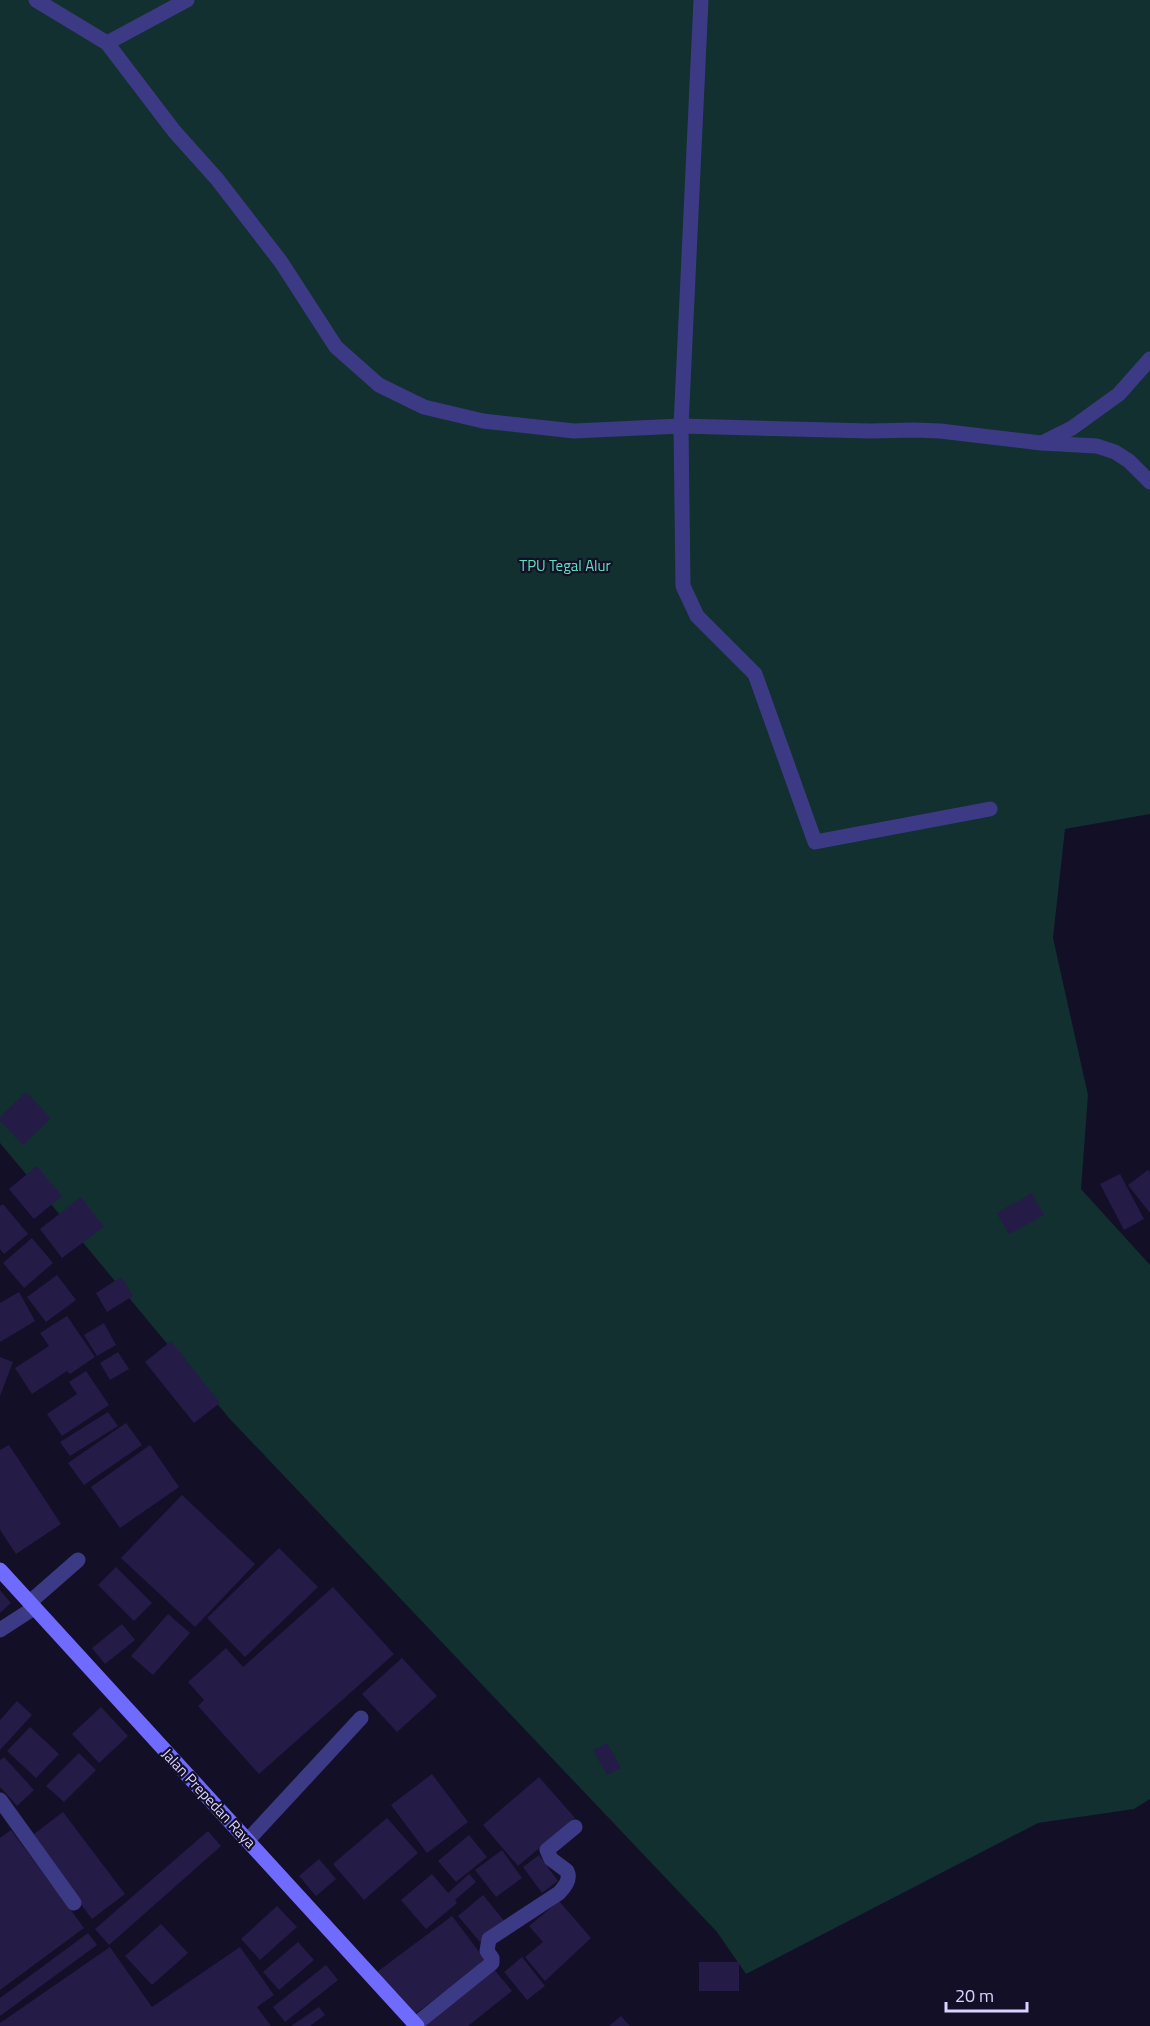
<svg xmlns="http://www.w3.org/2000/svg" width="1150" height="2026" viewBox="0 0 1150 2026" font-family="'Titillium Web',sans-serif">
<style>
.green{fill:#12302f}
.building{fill:#241b47}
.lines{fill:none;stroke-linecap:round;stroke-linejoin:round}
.lane{stroke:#3d3a85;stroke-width:15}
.street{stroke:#3d3a85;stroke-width:15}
.secondary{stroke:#6f6bff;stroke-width:15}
.labels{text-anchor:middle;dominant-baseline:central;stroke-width:4.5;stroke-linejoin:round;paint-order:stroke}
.park-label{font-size:15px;fill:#5fe0c0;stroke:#130f26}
.street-label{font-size:15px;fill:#d9d4ff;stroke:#130f26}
</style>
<rect width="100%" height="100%" fill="#130f26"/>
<polygon class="green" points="0,0 1150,0 1150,814 1065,829 1053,938 1088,1095 1081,1189 1150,1265 1150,1799 1134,1809 1038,1823 746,1974 717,1932 229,1418 0,1143"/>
<g class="building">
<polygon points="26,1092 51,1118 23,1145 0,1121 0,1117"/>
<polygon points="37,1166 62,1196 34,1219 9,1189"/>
<polygon points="1148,1170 1150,1172 1150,1213 1128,1185"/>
<polygon points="1120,1174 1144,1219 1124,1230 1100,1184"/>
<polygon points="1032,1193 1044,1215 1009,1234 997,1213"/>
<polygon points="81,1197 104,1227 62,1258 40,1229"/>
<polygon points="3,1204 28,1234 4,1254 0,1249 0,1206"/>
<polygon points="32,1238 53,1263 24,1288 3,1263"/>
<polygon points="57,1275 76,1300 46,1322 27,1297"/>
<polygon points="121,1277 133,1296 107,1312 96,1293"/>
<polygon points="19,1292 35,1321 0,1342 0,1303"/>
<polygon points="67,1316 95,1357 70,1374 67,1371 32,1394 15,1368 49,1346 40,1333"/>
<polygon points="104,1323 116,1345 97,1356 84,1335"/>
<polygon points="171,1341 220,1403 194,1423 145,1362"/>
<polygon points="118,1352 129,1369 110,1380 100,1363"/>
<polygon points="0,1357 13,1362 0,1396"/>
<polygon points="86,1371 109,1405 62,1436 47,1414 77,1394 69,1382"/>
<polygon points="108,1412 118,1426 70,1456 60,1442"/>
<polygon points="126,1423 142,1445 84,1485 68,1463"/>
<polygon points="9,1445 61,1524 16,1554 0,1530 0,1450"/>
<polygon points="150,1445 179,1487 120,1528 91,1487"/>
<polygon points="182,1495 255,1564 195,1627 121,1558"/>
<polygon points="279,1548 318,1587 245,1657 207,1618"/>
<polygon points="116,1567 152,1603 134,1621 98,1585"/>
<polygon points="333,1587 394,1654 259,1774 198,1706 204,1700 188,1682 226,1648 243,1667"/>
<polygon points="0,1590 11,1603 0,1613"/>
<polygon points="168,1614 190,1633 153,1675 131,1656"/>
<polygon points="122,1624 135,1640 105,1664 92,1648"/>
<polygon points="402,1658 437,1696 397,1732 362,1694"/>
<polygon points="17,1701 32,1715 0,1750 0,1720"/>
<polygon points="101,1707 128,1736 99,1763 72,1734"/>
<polygon points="30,1727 59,1754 36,1778 7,1751"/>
<polygon points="607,1743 621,1768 607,1775 593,1750"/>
<polygon points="79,1753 96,1770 64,1802 46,1786"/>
<polygon points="4,1757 34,1790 17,1806 0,1787 0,1760"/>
<polygon points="432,1774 468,1822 427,1853 391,1805"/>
<polygon points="539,1777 575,1818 518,1866 483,1825"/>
<polygon points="63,1812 125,1894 92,1919 30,1837"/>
<polygon points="387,1818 418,1853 364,1900 333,1864"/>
<polygon points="11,1830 84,1928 0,1990 0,1838"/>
<polygon points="208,1831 221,1846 109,1945 95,1929"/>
<polygon points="469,1835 487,1857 456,1882 438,1861"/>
<polygon points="502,1850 522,1878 496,1897 475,1870"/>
<polygon points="539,1855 558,1881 542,1893 523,1867"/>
<polygon points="319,1859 336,1879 316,1896 299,1876"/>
<polygon points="432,1874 448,1893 469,1874 476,1882 455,1900 457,1903 426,1929 401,1900"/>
<polygon points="483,1895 505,1922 480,1942 458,1916"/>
<polygon points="559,1901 591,1938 545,1981 525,1957 543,1942 529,1926"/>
<polygon points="277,1906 297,1927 260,1960 241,1939"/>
<polygon points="452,1916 486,1961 411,2017 377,1972"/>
<polygon points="161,1924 188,1953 152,1985 125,1956"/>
<polygon points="88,1933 97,1945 0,2016 0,1998"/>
<polygon points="298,1942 314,1960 279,1990 263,1972"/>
<polygon points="110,1947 152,2007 240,1947 274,1995 257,2007 271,2026 0,2026 0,2023"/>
<polygon points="522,1957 545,1986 527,2000 504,1972"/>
<rect x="699" y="1962" width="40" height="29"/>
<polygon points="326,1965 338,1980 285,2022 273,2007"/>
<polygon points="493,1968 512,1991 468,2026 421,2026"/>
<polygon points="319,2007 325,2015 310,2026 291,2026"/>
<polygon points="621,2016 630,2026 609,2026"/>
</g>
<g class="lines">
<g class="lane">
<polyline points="36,0 107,43 187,0"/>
<polyline points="701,0 681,426 683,586 697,616 755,674 815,842 990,809"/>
<polyline points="107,43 174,131 217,179 281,262 336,347 379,385 424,407 483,421 574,431 681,426 871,431 914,430 940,431 1041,443 1097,446 1115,452 1129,461 1150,482"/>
<polyline points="1044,442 1072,428 1119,394 1150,359"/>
</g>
<g class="street">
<polyline points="30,1602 78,1560"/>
<polyline points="0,1630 34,1608"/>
<polyline points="0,1800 74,1903"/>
<polyline points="248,1840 361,1718"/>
<path d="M416,2024L492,1963V1958L487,1951L489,1939L559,1893C565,1887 571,1879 567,1871L551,1859L547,1850L575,1827"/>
</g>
<polyline class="secondary" points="0,1570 417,2026"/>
</g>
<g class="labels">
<g class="park-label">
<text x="565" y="565">TPU Tegal Alur</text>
</g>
<g class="street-label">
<text transform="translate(209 1798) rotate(47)">Jalan Prepedan Raya</text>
</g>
</g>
<path d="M946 2002v9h81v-9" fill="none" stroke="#d9d4ff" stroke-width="3"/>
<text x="955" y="2002" font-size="18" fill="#d9d4ff" stroke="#130f26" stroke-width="4.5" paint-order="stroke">20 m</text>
</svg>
